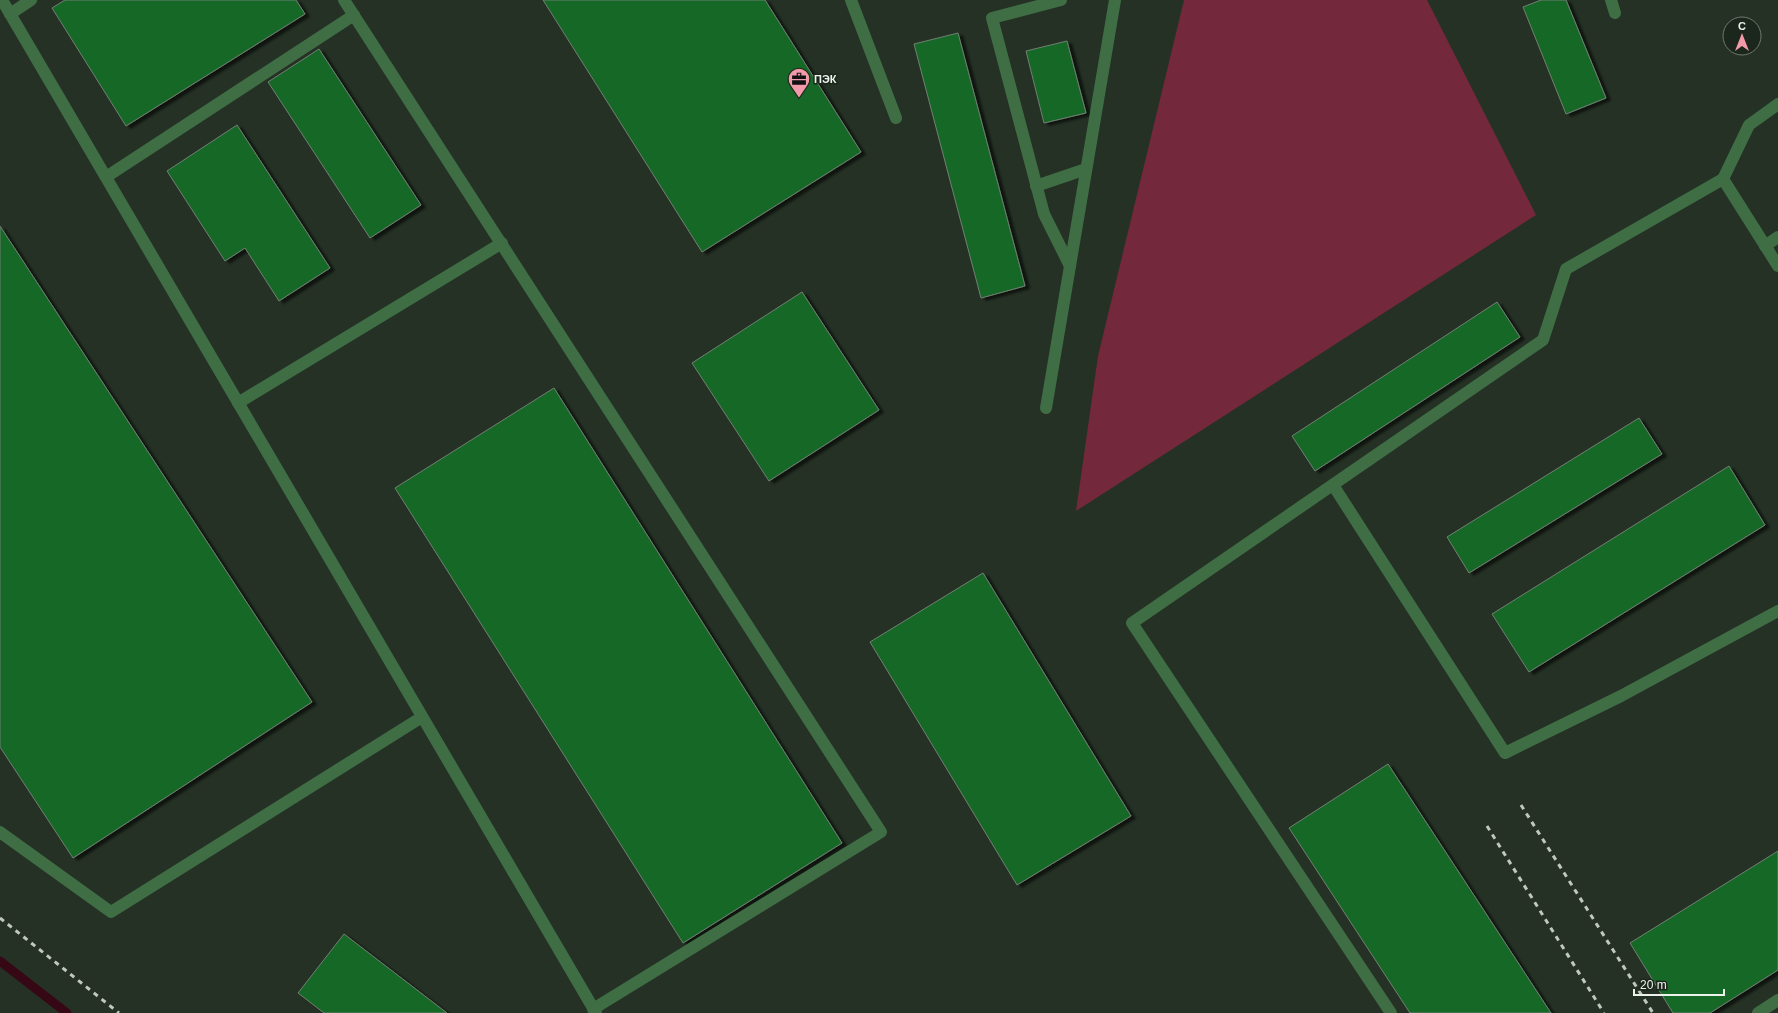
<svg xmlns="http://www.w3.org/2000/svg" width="1778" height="1013" viewBox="0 0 1778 1013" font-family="Arial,sans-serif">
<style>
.green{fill:#74283b}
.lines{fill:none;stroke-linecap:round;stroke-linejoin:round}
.stream{stroke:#360815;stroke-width:9}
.building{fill:#156728;stroke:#728073;filter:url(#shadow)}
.lane{stroke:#3f6e45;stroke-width:12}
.rail{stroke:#c0c8c0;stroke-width:3;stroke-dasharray:5 5;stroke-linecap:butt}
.labels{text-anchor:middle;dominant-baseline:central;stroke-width:3;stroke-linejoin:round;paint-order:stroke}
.poi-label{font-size:11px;font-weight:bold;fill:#ecf3ec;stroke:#1b271c;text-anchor:start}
</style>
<defs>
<filter id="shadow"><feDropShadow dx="4.5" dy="2.5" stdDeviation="1" flood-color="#0009"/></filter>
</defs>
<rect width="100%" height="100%" fill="#253125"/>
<polygon class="green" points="1184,0 1427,0 1536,215 1076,511 1098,356"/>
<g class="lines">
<polyline class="stream" points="0,961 67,1013"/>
</g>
<g class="building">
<polygon points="65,0 296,0 305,14 126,126 52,8"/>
<polygon points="543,0 765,0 861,152 702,252"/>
<polygon points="1541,0 1566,0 1606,98 1566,114 1523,7"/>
<polygon points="958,33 1025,286 981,298 914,44"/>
<polygon points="1067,41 1086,113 1044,123 1026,51"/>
<polygon points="319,49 421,205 370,238 268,82"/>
<polygon points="237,125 330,268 279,301 245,248 225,261 167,171"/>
<polygon points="0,226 312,702 73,858 0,747"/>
<polygon points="802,292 879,410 769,481 692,363"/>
<polygon points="1497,302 1520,337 1315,471 1292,436"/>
<polygon points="554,388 842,843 683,943 395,488"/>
<polygon points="1639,418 1662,454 1469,573 1447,537"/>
<polygon points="1729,466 1765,525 1529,672 1492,614"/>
<polygon points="983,573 1131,816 1017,885 870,642"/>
<polygon points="1388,764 1551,1013 1410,1013 1289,828"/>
<polygon points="1778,851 1778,970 1710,1013 1673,1013 1630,943"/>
<polygon points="344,934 447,1013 324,1013 298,993"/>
</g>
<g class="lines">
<g class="lane">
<polyline points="2,0 596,1013"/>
<polyline points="344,0 881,832 593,1009"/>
<polyline points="851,0 896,118"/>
<polyline points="1061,0 992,18 1044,214 1070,266"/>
<polyline points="1611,0 1615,13"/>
<polyline points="10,14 31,0"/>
<polyline points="1778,104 1749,125 1723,179 1778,266"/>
<polyline points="106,177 354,15"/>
<polyline points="1036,186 1086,169"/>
<polyline points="1765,246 1778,237"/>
<polyline points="238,403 502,243"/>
<polyline points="1046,408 1115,0"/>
<polyline points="1333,485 1505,753 1621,696 1778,611"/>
<polyline points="0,832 111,912 422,717"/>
<polyline points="1391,1013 1132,623 1543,340 1566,269 1723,179"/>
<polyline points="1758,1013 1778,1000"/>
</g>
<g class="rail">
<polyline points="1521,805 1653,1013"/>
<polyline points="1487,826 1604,1013"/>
<polyline points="0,918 119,1013"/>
</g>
</g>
<defs>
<g id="office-pin" transform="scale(1.15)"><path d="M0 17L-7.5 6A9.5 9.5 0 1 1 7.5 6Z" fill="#f39aaa" stroke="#1b271c"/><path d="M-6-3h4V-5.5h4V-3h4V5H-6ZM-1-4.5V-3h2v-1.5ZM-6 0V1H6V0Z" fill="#111"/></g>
</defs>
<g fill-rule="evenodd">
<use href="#office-pin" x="799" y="79"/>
</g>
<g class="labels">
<g class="poi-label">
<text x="814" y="79">ПЭК</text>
</g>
</g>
<g transform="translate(1742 36)"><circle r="19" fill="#1b271c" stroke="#6f796f"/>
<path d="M0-3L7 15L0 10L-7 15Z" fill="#f39aaa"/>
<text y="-6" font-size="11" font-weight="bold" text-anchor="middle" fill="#ecf3ec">С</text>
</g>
<path d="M1634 989v6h90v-6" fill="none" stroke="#ecf3ec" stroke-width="2"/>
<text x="1640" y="989" font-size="12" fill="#ecf3ec" stroke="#1b271c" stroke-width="3" paint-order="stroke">20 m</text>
</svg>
